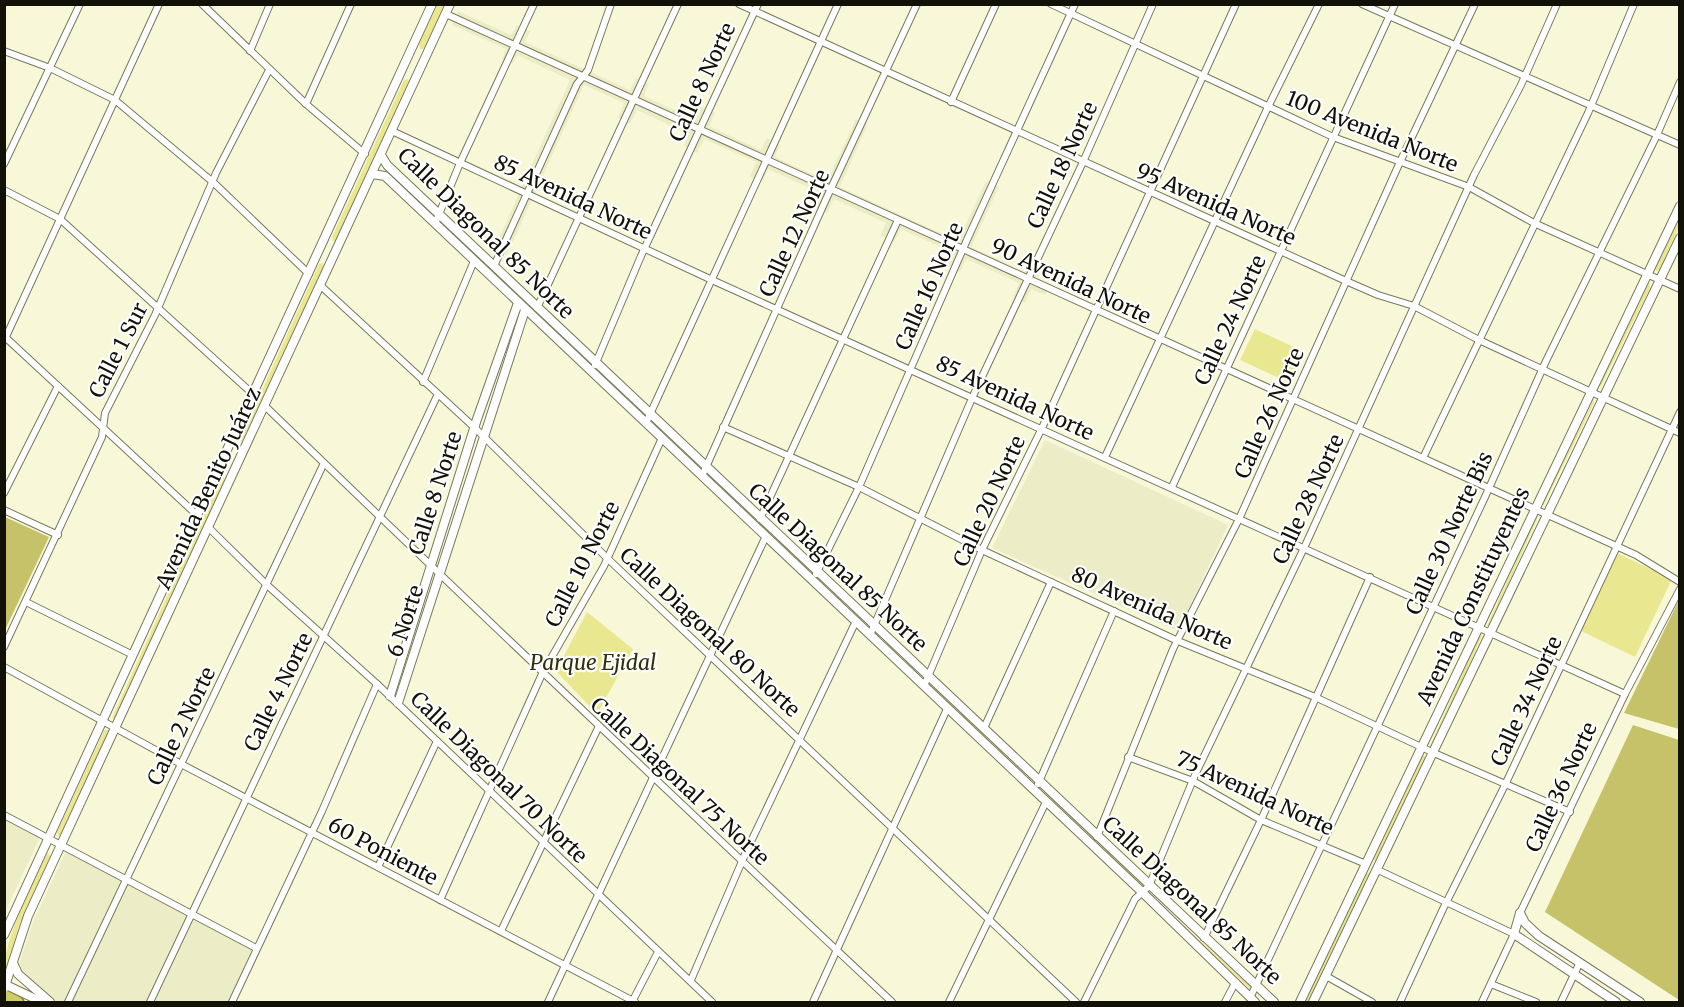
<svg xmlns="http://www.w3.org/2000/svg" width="1684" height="1007" viewBox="0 0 1684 1007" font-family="Merriweather,serif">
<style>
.built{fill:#ececc6}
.green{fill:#e9e890}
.forest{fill:#c5c269}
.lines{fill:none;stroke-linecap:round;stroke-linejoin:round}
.minor-casing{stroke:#78785d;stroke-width:8}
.tertiary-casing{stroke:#78785d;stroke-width:10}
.secondary-casing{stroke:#78785d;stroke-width:10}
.trunk-casing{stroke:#848131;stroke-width:13}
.minor{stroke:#fff;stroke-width:6}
.tertiary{stroke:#fff;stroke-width:8}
.secondary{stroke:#fff;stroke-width:8}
.trunk{stroke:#cecb6c;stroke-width:10}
.labels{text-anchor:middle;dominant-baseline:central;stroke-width:4.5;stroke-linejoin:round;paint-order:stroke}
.street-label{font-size:21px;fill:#111107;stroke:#fff}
.park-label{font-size:21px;font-style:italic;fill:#302f07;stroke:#fff}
</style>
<rect width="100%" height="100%" fill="#f8f8d9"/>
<g class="built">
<polygon points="458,11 511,35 517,25 530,31 525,42 630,90 636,78 649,84 644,96 696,120 702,107 715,113 709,126 761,150 767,138 780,144 775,157 827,181 856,119 868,124 840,187 958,241 986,181 999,187 971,247 1025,272 1032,258 1044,263 1037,278 1051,284 1045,295 1031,289 1025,303 1013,297 1019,283 966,259 960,272 947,266 953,253 901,229 894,242 880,236 886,223 834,199 827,213 815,207 821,193 768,169 762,182 750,177 756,162 704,139 697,153 684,146 689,134 637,110 630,124 618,118 624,103 584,85 507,255 494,249 570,80 517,55 513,63 502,59 506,49 452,25"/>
<polygon points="1045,440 1228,525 1178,631 992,548"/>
<polygon points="5,819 40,837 5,912"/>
<polygon points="66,851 254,949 229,1002 56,1002 17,970 33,922"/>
</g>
<g class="green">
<polygon points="437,5 445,5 424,49 420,49 419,44"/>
<polygon points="408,79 409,82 336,241 333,241 332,237 404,80"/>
<polygon points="1679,217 1679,227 1659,270 1656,271 1655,267"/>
<polygon points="442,221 588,360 587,363 441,225"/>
<polygon points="323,263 324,267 244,441 241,442 240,439 319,264"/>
<polygon points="1649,283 1650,288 1600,388 1599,383 1646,284"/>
<polygon points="1255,329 1305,352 1290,383 1240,360"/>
<polygon points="1594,399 1594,403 1543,506 1543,503"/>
<polygon points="224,476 225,481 115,719 112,718 221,477"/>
<polygon points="710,477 810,569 808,571 711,480"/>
<polygon points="1538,517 1490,625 1487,626 1535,519"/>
<polygon points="1617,553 1672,579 1635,657 1579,630"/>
<polygon points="587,612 633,649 597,714 556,671"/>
<polygon points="1482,636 1433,746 1430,746 1479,637"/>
<polygon points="932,686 937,689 1032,781 933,689"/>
<polygon points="105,729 111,731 62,835 59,836 57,832"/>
<polygon points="1423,755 1426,757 1375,862 1374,858"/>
<polygon points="1045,791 1142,883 1141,886 1043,793"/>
<path d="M47,853L51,856L20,923L6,968C0,948 36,875 47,853Z"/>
<polygon points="1369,873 1370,876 1309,1002 1304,1002 1366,874"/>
<polygon points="1151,896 1252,988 1251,990"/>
</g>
<g class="forest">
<polygon points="5,517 49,537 5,630"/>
<polygon points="1679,600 1679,729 1624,713"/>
<polygon points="1633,725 1679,740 1679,1000 1545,912"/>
</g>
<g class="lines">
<g class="minor-casing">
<g id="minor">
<polyline points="202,4 306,104 365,154"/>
<polyline points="739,4 1346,281 1378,295 1414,306 1479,340 1680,433"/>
<polyline points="1051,4 1333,137 1469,187 1534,223 1680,289"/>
<polyline points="1362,4 1680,145"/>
<polyline points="446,14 1636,555 1680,582"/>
<polyline points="4,51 50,68 115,100 214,183 309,274"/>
<polyline points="250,51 270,4"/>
<polyline points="951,102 996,4"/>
<polyline points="306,104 351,4"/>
<polyline points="392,131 712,280 1625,694"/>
<polyline points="4,164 80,4"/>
<polyline points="4,190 60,219 254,395"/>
<polyline points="435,224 460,163 534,4"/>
<polyline points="494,266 577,84 588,70 611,4"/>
<polyline points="321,286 475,428 607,558 1076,1002"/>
<polyline points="537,308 678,4"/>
<polyline points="4,336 197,515"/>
<polyline points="4,341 159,4"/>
<polyline points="595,365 641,256 758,4"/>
<polyline points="423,382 474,261"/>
<path d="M266,407C473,607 682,805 892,1002"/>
<polyline points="646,423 838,4"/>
<polyline points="723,427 859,487 982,550 1178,641 1315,697 1434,753 1570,812"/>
<polyline points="1105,457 1268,107 1319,4"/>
<polyline points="1423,458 1588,113 1634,4"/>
<polyline points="702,476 827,197 917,4"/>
<polyline points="1172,487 1395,4"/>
<polyline points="4,493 58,386"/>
<polyline points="4,510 58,535"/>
<polyline points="760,519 898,220"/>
<polyline points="209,528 267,585 377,684 712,1002"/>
<polyline points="816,574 859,487 966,242 1075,4"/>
<polyline points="26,602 133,655"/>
<polyline points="870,635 973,396 1083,162 1153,4"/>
<polyline points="4,647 102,437 105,413 155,315 216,173 269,70"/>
<polyline points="4,667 181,764 635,1002"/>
<polyline points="924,686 982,550 1042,428 1236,4"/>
<polyline points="984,728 1051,582"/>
<polyline points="1128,757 1193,781 1261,820 1366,864"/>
<polyline points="1038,784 1114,611"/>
<polyline points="4,815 256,948"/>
<polyline points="1097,837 1173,649 1239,519 1400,162 1475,4"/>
<polyline points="378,867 437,741"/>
<polyline points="1378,870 1514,934 1482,1002"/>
<polyline points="440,900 542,674 604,566 662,438"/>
<polyline points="1520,913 1625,694 1680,589"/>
<polyline points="501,931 599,726"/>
<polyline points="1204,938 1261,820 1370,577"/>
<polyline points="1326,976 1372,1002"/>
<polyline points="691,980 746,852 856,621"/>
<polyline points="1491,984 1536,1002"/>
<polyline points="1250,998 1485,497 1546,361 1656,137 1680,82"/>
<polyline points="68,1002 324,463"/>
<polyline points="150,1002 437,396"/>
<polyline points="232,1002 322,811 377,684"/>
<polyline points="548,1002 766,536"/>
<polyline points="632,1002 658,952"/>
<polyline points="813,1002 947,709"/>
<polyline points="949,1002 1046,802"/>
<polyline points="1084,1002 1135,899 1149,886 1195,775 1304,548 1474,175 1521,85 1557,4"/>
<polyline points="1225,1002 1235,983"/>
<polyline points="1400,1002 1443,909 1505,785 1680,412"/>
<polyline points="1561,1002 1580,962"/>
</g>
</g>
<g class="tertiary-casing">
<g id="tertiary">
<polyline points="390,696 477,419 518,303"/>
<polyline points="398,703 525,310"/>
<polyline points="1520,913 1525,923 1539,936 1640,1002"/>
<polyline points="1520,913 1514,934 1616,1002"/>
</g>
</g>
<g class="secondary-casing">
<g id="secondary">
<polyline points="381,155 387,165 1274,1002"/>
<polyline points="372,174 385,176 1141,891 1255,1002"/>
<polyline points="4,935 432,4"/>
<polyline points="13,963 18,974 50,1002"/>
<polyline points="4,984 42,1002"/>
<polyline points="4,989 28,916 47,875 450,4"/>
<polyline points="1300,1002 1680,206"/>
<polyline points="1313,1002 1680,238"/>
</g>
</g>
<g class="trunk-casing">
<polyline id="trunk" points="4,995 18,1002"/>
</g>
<use href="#minor" class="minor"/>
<use href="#tertiary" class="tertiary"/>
<use href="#secondary" class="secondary"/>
<use href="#trunk" class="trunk"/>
</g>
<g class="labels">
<g class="street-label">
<text transform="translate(702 82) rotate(-65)">Calle 8 Norte</text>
<text transform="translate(1372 131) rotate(22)">100 Avenida Norte</text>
<text transform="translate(1062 165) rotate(-65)">Calle 18 Norte</text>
<text transform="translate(573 197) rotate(25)">85 Avenida Norte</text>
<text transform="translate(1216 204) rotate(24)">95 Avenida Norte</text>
<text transform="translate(486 233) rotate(44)">Calle Diagonal 85 Norte</text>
<text transform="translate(794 233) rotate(-65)">Calle 12 Norte</text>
<text transform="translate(1071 281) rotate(25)">90 Avenida Norte</text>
<text transform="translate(929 286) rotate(-66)">Calle 16 Norte</text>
<text transform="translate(1230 320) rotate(-65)">Calle 24 Norte</text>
<text transform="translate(118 350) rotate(-63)">Calle 1 Sur</text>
<text transform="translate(1015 398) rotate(25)">85 Avenida Norte</text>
<text transform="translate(1269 413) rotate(-66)">Calle 26 Norte</text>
<text transform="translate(208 488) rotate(-65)">Avenida Benito Juárez</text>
<text transform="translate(435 493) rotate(-72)">Calle 8 Norte</text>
<text transform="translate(1308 499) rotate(-65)">Calle 28 Norte</text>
<text transform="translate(989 501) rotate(-65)">Calle 20 Norte</text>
<text transform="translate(1449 533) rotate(-65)">Calle 30 Norte Bis</text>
<text transform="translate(582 564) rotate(-63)">Calle 10 Norte</text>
<text transform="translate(838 567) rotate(43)">Calle Diagonal 85 Norte</text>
<text transform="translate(1473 596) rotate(-65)">Avenida Constituyentes</text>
<text transform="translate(1152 608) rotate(24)">80 Avenida Norte</text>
<text transform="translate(405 621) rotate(-72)">6 Norte</text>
<text transform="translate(710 632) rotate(43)">Calle Diagonal 80 Norte</text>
<text transform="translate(278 692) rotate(-64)">Calle 4 Norte</text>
<text transform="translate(1526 701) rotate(-65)">Calle 34 Norte</text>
<text transform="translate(181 726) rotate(-64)">Calle 2 Norte</text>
<text transform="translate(499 777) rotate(44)">Calle Diagonal 70 Norte</text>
<text transform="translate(680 781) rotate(43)">Calle Diagonal 75 Norte</text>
<text transform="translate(1561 787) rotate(-65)">Calle 36 Norte</text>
<text transform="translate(1255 793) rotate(25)">75 Avenida Norte</text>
<text transform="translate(383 851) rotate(28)">60 Poniente</text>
<text transform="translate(1192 900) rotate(43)">Calle Diagonal 85 Norte</text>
</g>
<g class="park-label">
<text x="593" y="662">Parque Ejidal</text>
</g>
</g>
<rect width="1684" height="1007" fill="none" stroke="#111107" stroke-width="12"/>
</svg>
